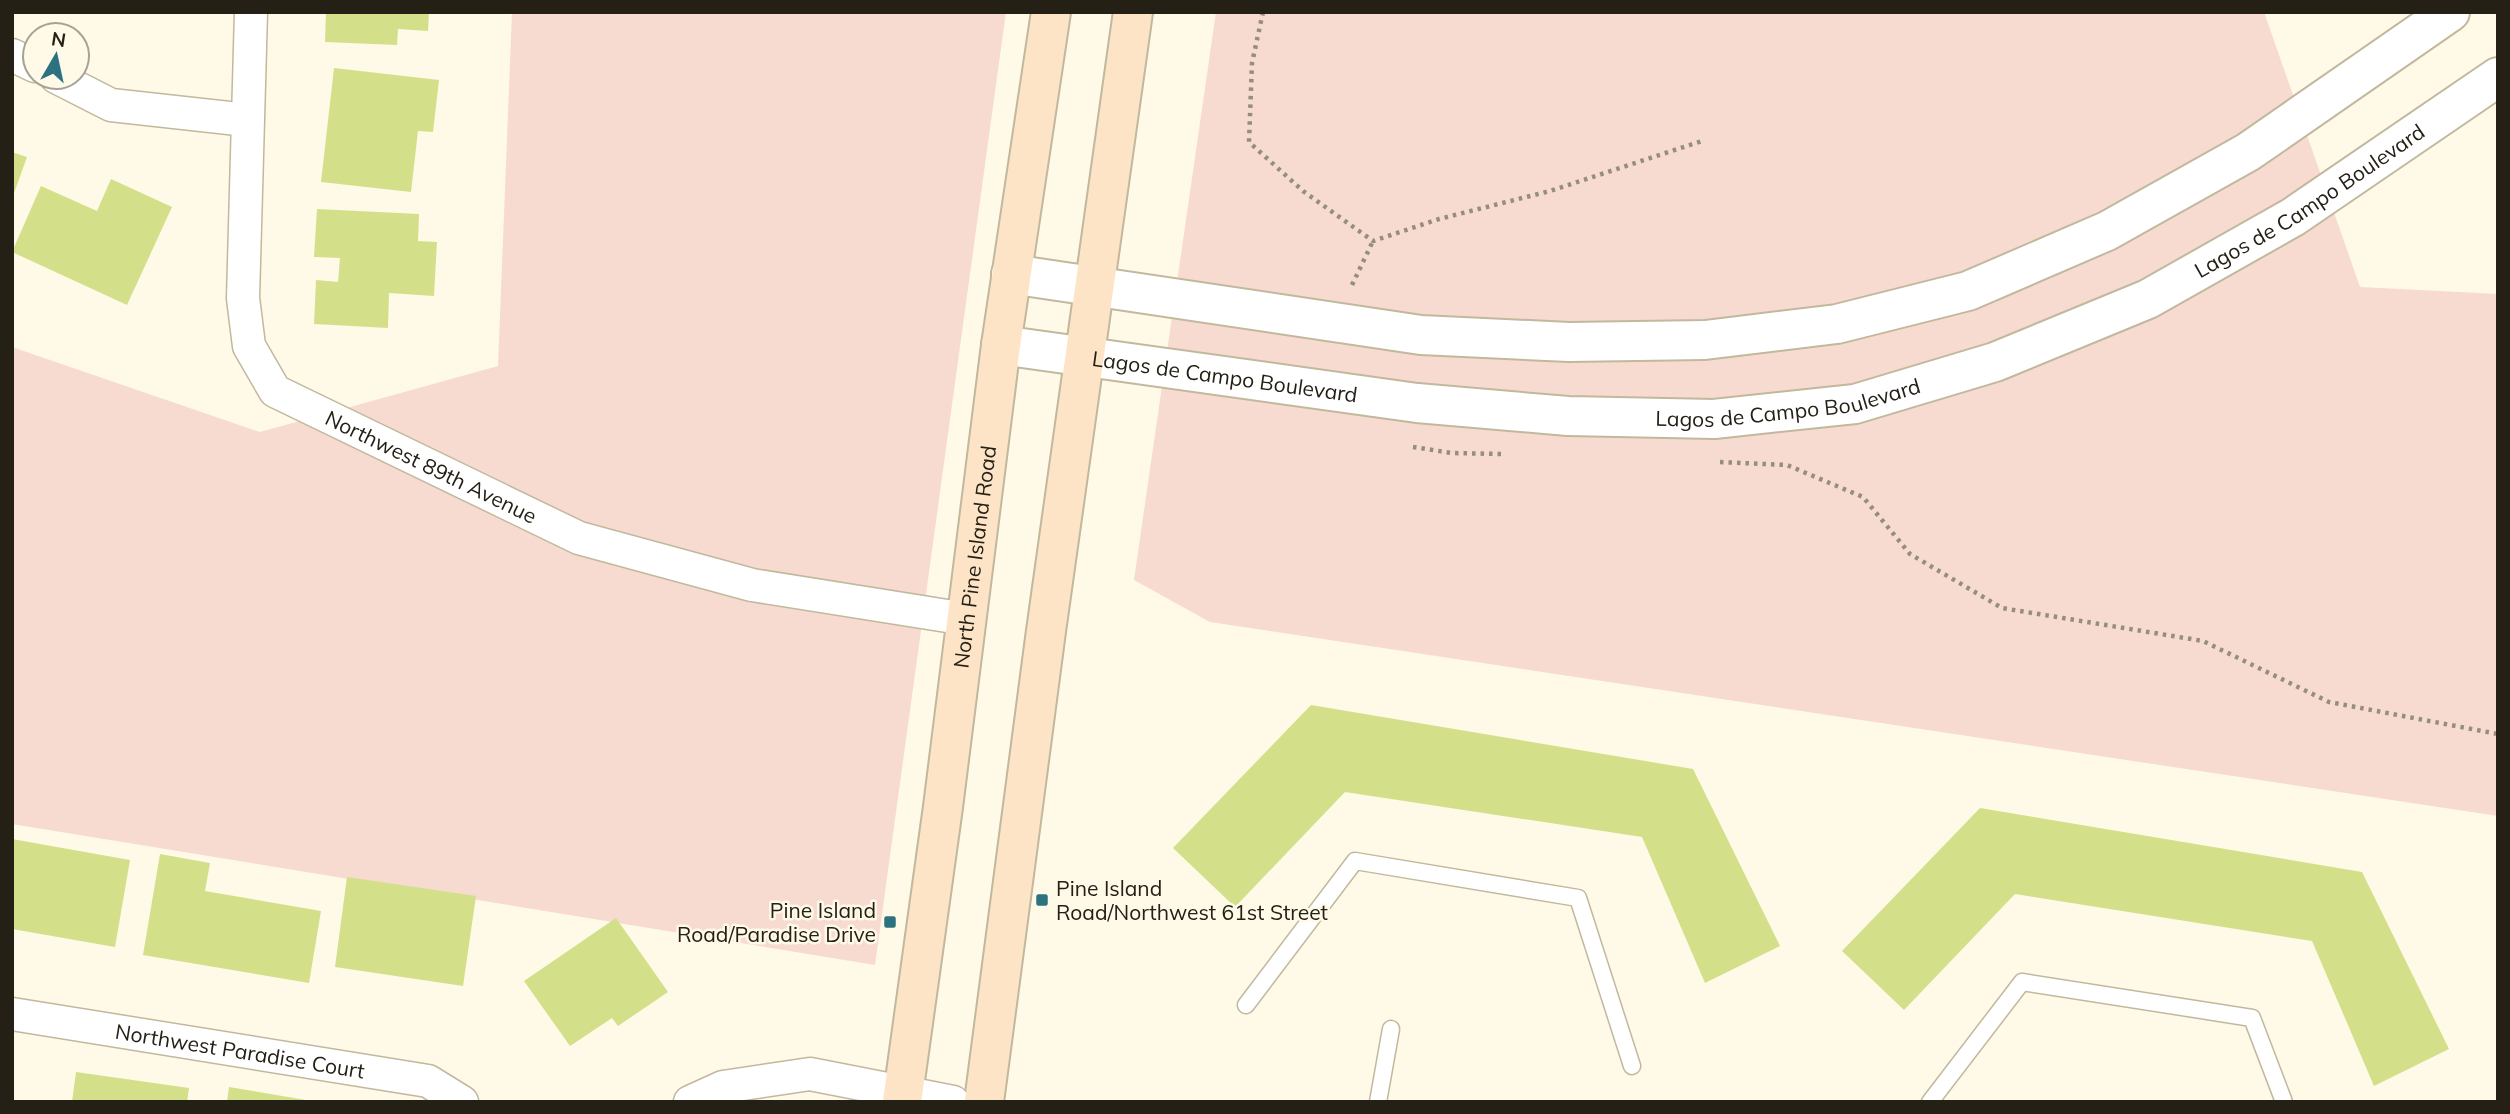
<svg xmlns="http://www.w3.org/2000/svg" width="2510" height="1114" viewBox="0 0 2510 1114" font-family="Mulish,sans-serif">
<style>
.green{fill:#f7dbd0}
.building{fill:#d4e089}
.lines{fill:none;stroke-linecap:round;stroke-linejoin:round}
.service-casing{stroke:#c1b89d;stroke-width:19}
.minor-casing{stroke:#c1b89d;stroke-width:35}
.tertiary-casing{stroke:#c1b89d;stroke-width:42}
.secondary-casing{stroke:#c1b89d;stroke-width:42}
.path{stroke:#938e81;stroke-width:4.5;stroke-dasharray:3.5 5;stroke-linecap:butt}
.service{stroke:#fff;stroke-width:16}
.minor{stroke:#fff;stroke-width:32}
.tertiary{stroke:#fff;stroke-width:38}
.secondary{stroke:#fde4c6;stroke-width:38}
.poi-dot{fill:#2c7280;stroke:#fff9e8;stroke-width:2.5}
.labels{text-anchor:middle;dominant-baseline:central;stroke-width:5;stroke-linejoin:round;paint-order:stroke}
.street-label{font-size:21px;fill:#242016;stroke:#fff9e8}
.poi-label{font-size:21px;fill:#242016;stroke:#fff9e8;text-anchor:start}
</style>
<rect width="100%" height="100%" fill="#fff9e8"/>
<g class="green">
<polygon points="512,12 1006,12 875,965 12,824 12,347 260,432 498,366"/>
<polygon points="1216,12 2264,12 2360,287 2498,294 2498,816 1210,622 1134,580"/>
</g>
<g class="building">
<polygon points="326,12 429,12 428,31 398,29 397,45 325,42"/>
<polygon points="334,68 439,80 433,132 418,131 411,192 321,182"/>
<polygon points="12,152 27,157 13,196 12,196"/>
<polygon points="111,179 172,207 127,305 12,252 41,186 97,211"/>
<polygon points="317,209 419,214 418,241 437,242 434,296 389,293 388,328 314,324 316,280 338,282 340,258 314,257"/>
<polygon points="1311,705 1693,769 1780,946 1705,983 1642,837 1345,792 1235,907 1173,848"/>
<polygon points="1980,808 2362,872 2449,1049 2374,1086 2312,941 2015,894 1904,1010 1842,951"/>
<polygon points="12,839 130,860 115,947 12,929"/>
<polygon points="160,854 210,863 205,891 321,911 309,983 143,955"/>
<polygon points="347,877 476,896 463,986 335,967"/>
<polygon points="616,918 668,992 618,1026 612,1018 570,1046 524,981"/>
<polygon points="76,1072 189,1088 187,1102 72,1102"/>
<polygon points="229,1087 306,1100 306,1102 227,1102"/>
</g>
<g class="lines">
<g class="service-casing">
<g id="service">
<polyline points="1246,1005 1355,861 1578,898 1632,1066"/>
<polyline points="1378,1102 1391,1029"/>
<polyline points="1930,1102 2022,982 2252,1018 2284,1102"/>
</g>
</g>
<g class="minor-casing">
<g id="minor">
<path id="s1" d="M251,12L243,298L249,346L275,391L579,538L752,585L966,619"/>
<polyline points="12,55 35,66"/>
<polyline points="56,77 111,105 247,120"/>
<path id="s2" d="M12,1014L428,1081L462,1102"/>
<polyline points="690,1102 723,1087 810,1074 953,1102"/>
</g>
</g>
<g class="tertiary-casing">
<g id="tertiary">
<polyline points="1011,274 1421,335 1569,342 1705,340 1837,324 1968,291 2107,231 2248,152 2450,12"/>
<path id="s3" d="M1001,345L1417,403L1568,416L1714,419L1855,404L1995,362L2148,299L2293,217L2498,77"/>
</g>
</g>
<g class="secondary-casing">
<g id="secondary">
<path id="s4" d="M902,1102L943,807L1001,345L1051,12"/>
<polyline points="984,1102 1046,631 1133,12"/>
</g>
</g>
<g class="path">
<polyline points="1263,12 1252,63 1249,142 1303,191 1373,241 1439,219 1550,191 1705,140"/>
<polyline points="1352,285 1373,241"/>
<polyline points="1413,447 1452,453 1501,454"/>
<polyline points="1720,462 1787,465 1863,497 1910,554 2002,608 2203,641 2329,702 2498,734"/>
</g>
<use href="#service" class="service"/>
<use href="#minor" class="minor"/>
<use href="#tertiary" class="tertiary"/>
<use href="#secondary" class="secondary"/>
</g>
<g class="poi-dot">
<rect x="1035" y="893" width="14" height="14" rx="3.5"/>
<rect x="883" y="915" width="14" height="14" rx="3.5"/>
</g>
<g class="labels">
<g class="street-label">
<text stroke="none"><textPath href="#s3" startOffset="1360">Lagos de Campo Boulevard</textPath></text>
<text stroke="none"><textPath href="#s3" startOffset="226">Lagos de Campo Boulevard</textPath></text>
<text stroke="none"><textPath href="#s3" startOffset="793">Lagos de Campo Boulevard</textPath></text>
<text stroke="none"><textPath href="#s1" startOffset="560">Northwest 89th Avenue</textPath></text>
<text stroke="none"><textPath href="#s4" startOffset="550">North Pine Island Road</textPath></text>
<text stroke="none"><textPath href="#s2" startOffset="231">Northwest Paradise Court</textPath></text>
</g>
<g class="poi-label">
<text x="1056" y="888">Pine Island<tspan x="1056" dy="24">Road/Northwest 61st Street</tspan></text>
<text x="876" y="910" text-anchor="end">Pine Island<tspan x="876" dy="24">Road/Paradise Drive</tspan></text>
</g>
</g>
<rect width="2510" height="1114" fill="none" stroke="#242016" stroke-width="28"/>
<g transform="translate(56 56) rotate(9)"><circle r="33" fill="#fff9e8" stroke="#a7a294" stroke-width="2"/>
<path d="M0-5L12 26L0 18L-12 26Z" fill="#2c7280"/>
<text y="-10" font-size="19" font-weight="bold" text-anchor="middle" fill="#242016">N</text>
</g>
</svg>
